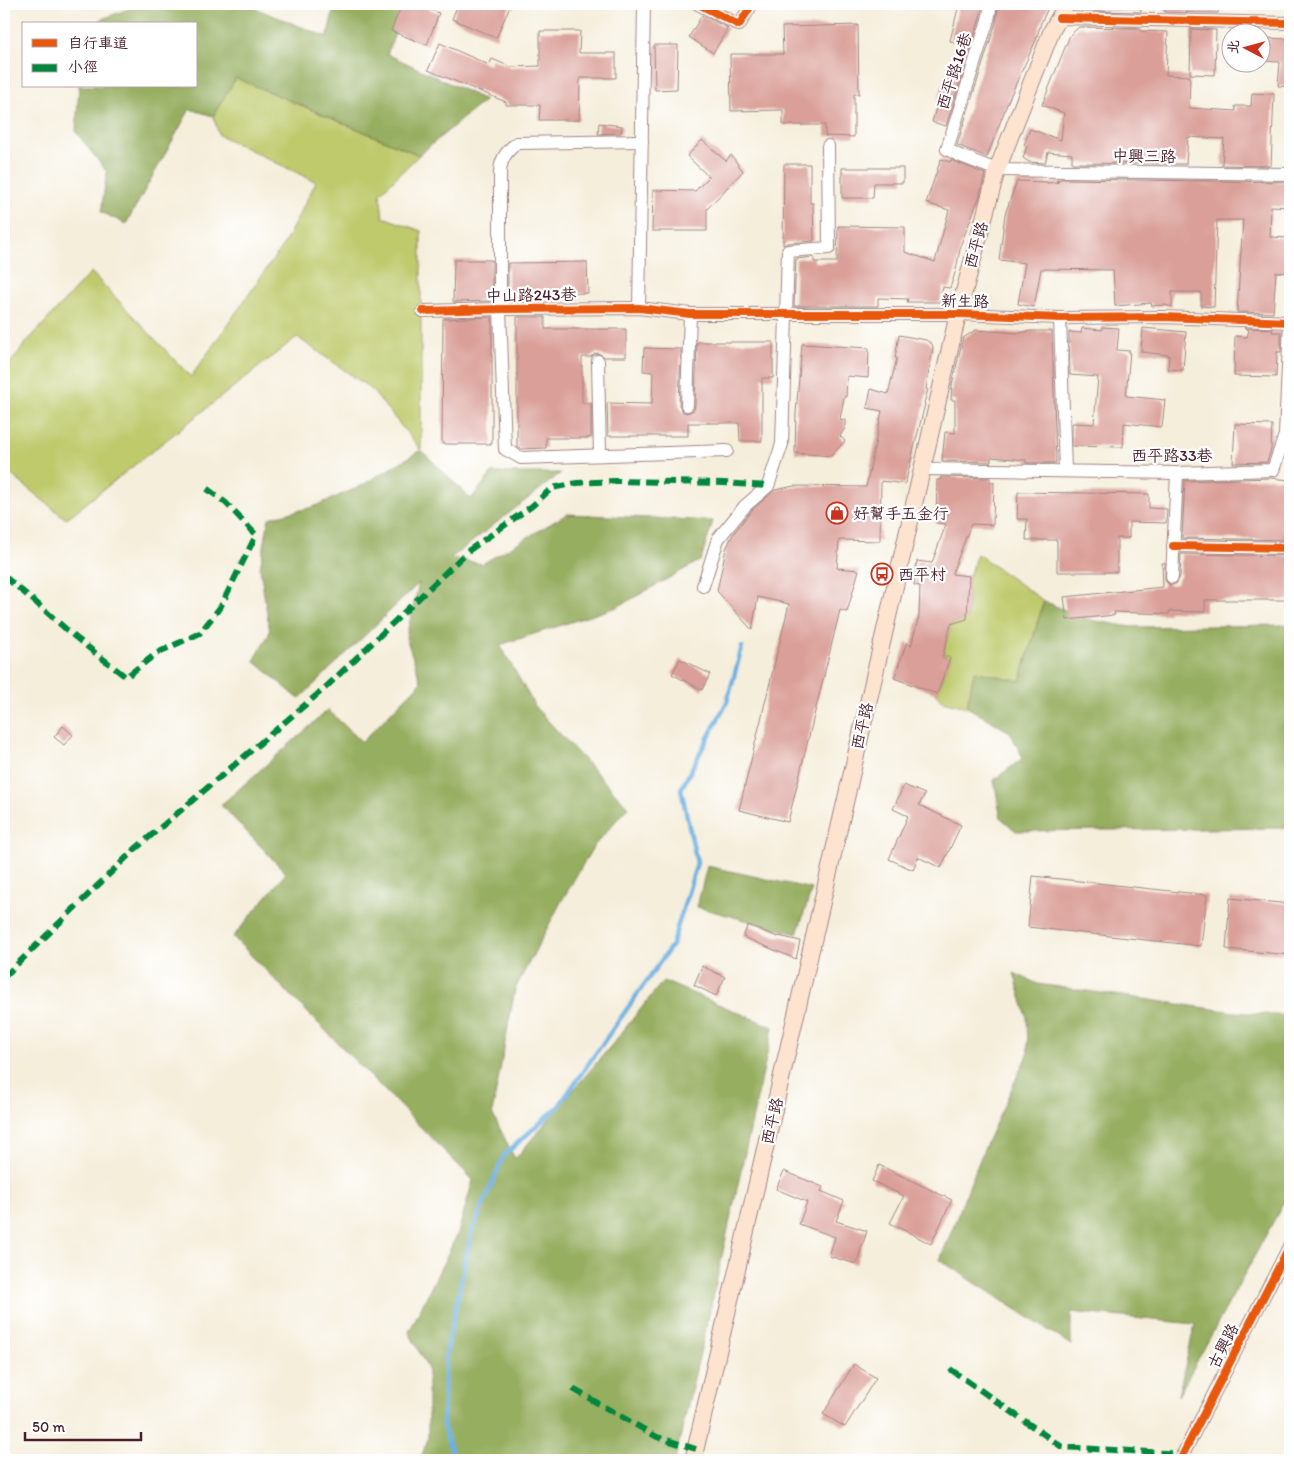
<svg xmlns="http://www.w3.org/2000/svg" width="1294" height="1464" viewBox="0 0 1294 1464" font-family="Itim,'LXGW WenKai TC',sans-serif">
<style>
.green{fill:#beca6c;stroke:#84744c}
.forest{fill:#96ae60;stroke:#706646}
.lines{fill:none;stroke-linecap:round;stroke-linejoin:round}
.stream{stroke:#6db1e2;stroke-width:4.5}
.building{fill:#da9f98}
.minor-casing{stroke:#a08683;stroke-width:14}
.secondary-casing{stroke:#a08683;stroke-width:18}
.minor{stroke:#fff;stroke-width:12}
.secondary{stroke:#fde4d1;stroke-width:16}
.quiet{stroke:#00873e;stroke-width:6;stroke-dasharray:12 6;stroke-linecap:butt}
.cycleway-casing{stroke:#fff;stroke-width:11}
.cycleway{stroke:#e8590c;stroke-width:8}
.labels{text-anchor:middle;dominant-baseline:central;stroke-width:4.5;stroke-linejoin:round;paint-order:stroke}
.street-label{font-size:16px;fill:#4a1f2b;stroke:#fff}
.poi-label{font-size:16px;fill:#4a1f2b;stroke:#fff;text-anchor:start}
</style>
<rect width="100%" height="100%" fill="#fff"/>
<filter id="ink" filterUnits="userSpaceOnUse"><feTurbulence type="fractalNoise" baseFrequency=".02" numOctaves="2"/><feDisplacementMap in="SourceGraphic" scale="10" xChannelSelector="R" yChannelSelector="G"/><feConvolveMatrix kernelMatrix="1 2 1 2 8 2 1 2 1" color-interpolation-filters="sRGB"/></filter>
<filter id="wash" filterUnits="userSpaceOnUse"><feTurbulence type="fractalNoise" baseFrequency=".0096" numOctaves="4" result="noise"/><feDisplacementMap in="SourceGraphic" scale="20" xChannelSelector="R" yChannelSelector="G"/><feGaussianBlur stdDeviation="1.12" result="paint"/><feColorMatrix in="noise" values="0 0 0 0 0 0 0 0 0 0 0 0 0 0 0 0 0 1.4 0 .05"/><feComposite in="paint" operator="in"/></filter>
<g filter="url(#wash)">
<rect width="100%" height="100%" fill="#f5eedb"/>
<g class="green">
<polygon points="236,78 419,155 380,193 383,217 421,231 421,450 370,388 297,337 66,519 4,469 4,372 24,345 91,272 191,377 284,244 316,182 219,135 213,116"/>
<polygon points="977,554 1044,601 1020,682 975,672 967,707 942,701 937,694 950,658 943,655 951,624 967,619 969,576"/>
</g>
<g class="forest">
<polygon points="136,4 244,4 327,37 335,4 407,4 387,54 485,100 419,155 236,78 213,116 190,109 126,224 101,212 107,172 76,132 79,86 196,86 196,24 101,24 102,19 131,8"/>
<polygon points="421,450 471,499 492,473 561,473 451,558 482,564 567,514 713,521 701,560 617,607 500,645 536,708 628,807 593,847 561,902 515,989 492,1113 515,1159 615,1041 663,981 773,1027 710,1310 675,1460 420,1460 428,1439 428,1369 409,1332 458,1233 473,1180 233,937 286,873 221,805 328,710 362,742 421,682 406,637 419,583 299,699 254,661 270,632 260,569 269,518 313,507 359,487"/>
<polygon points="1044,601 1085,619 1131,627 1290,625 1290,828 1016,831 1001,818 994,780 1023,758 1010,732 967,707 974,671 1020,681"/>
<polygon points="707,866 812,889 797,934 697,907"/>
<polygon points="1014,973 1038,984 1234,1012 1290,1016 1290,1191 1178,1396 1195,1324 1071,1312 1071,1345 940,1260 984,1149 1028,1053 1027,1017"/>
</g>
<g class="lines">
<polyline class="stream" points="454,1460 443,1425 446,1353 471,1234 504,1155 558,1107 672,945 697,863 681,789 727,702 742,647"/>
</g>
<g id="blocks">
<g class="building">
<polygon points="402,4 416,4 439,13 427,45 391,31"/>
<polygon points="458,4 511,4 496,38 452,19"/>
<polygon points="959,4 983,4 980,18 946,126 932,122 946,72 952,75 960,44 950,41"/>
<polygon points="999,4 1050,4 1041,23 1036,40 1009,99 987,157 957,145 996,22"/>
<polygon points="1093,4 1141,4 1141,12 1093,11"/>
<polygon points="1165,4 1219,4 1218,13 1165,12"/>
<polygon points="702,15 728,28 713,53 689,37"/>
<polygon points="858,25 859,94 854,94 854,137 825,136 825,125 783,125 783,110 731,111 730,54 783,54 782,27"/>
<polygon points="1079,27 1140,28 1140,31 1168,32 1166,75 1190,76 1189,108 1236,111 1235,106 1251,106 1252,93 1274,94 1271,166 1222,165 1224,139 1188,137 1186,164 1072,163 1072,154 1048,152 1045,163 1029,162 1023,158 1027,146 1024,145 1030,129 1061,140 1064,113 1042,105 1070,35"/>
<polygon points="1191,29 1216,30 1215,75 1190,74"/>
<polygon points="540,31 580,31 579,53 616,53 616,78 580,78 579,120 539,120 540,105 506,105 506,102 428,70 440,43 489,65 492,59 511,67 540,66"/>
<polygon points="1262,38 1290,39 1290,87 1278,86 1280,62 1262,61"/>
<polygon points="654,45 678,45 677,89 655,90"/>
<polygon points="599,123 622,126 621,133 598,134"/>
<polygon points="702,140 726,161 731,155 743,171 707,209 707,231 652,231 653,190 695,191 709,177 687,156"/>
<polygon points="941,159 950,162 951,160 985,174 979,198 961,244 956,270 950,288 943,287 940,302 907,302 908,299 878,298 878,306 794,306 796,259 814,257 814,262 837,262 838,226 905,227 905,252 935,262 949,210 926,203"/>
<polygon points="784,164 810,164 810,203 813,203 814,241 787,243 783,245"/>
<polygon points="842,168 903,168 903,183 874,183 873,198 842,198"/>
<polygon points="1062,179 1290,182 1290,207 1271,206 1270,237 1290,238 1290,273 1276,272 1273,313 1237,312 1243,220 1217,220 1214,307 1201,306 1201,292 1172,292 1172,307 1165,305 1152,306 1151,303 1115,306 1113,270 1041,269 1034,307 1018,304 1025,263 999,260 1005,214 1017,181 1047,182 1047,183 1059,182 1056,181"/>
<polygon points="454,260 492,260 492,301 453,302"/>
<polygon points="587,262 588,293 537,294 537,301 517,301 517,294 508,294 508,263"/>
<polygon points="492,317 492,444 442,444 443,319"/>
<polygon points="517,317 545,317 545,329 626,329 626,357 605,357 598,353 594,354 591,357 582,357 582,403 591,403 591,436 590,438 546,438 546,448 521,449 517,447"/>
<polygon points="1102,327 1119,328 1117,350 1130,351 1126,396 1165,400 1162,427 1124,423 1123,447 1072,446 1072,423 1094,424 1098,377 1070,375 1069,332 1081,333 1082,328 1102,330"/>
<polygon points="1143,328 1186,332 1183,370 1168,369 1169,355 1141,352"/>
<polygon points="1244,328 1272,329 1272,332 1281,332 1281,352 1277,352 1276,377 1234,376 1235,336 1247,337 1249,330"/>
<polygon points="976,330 1018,333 1031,331 1052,331 1056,463 1026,463 1026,460 991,457 991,462 942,461 945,432 955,433 955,400 951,400 952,385 963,338"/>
<polygon points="899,335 926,340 932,344 933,347 926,389 928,390 924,403 925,404 905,484 881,481 880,541 839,540 837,568 859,570 847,612 840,610 788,822 739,810 789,604 758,597 752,630 717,591 726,549 733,534 752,510 775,490 794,486 866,487 882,411 867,408 871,389 888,394 897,358 895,358"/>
<polygon points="697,342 773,342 773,378 762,378 762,441 740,441 739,423 688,423 688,436 608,436 607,403 652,404 653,372 643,371 644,348 681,349 679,405 683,412 687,413 694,410 695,405"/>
<polygon points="802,344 869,348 868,378 847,376 846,397 844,397 840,419 845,420 845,428 840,436 845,441 831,456 795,453 796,413"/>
<polygon points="1235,424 1272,425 1271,449 1267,462 1233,463"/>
<polygon points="941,477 990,478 990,482 994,482 993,525 971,524 952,574 969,576 967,619 951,624 943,655 950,658 937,694 894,678 907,642 911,646 919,616 920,586 914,585 917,561 932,563 946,524 936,523 937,480 940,480"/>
<polygon points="1271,478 1290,480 1290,540 1182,538 1185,481"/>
<polygon points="1018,492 1149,494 1149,508 1167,509 1166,523 1129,522 1129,538 1117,538 1117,572 1057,572 1057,540 1026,540 1027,519 1017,519"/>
<polygon points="1181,554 1290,556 1290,600 1205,600 1205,612 1169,611 1169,614 1114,612 1115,615 1067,620 1064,597 1163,587 1162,563 1165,563 1165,581 1171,585 1176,584 1180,577"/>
<polygon points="680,659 710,674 702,690 672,674"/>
<polygon points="63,726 73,735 64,745 54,737"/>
<polygon points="904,785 925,794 919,805 961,825 941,868 918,857 913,870 889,859 908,816 893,809"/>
<polygon points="1033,876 1207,895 1201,946 1028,927"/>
<polygon points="1230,898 1290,904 1290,955 1226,949"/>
<polygon points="748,925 778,937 779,936 800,941 796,959 743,937"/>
<polygon points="702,966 725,977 716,996 694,985"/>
<polygon points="879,1165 952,1200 931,1244 890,1223 904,1196 872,1181"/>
<polygon points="784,1171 823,1187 821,1191 844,1201 836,1221 867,1231 856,1264 829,1256 835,1237 799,1224 807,1202 776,1189"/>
<polygon points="854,1364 876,1378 845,1427 823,1414"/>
</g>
</g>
</g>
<g filter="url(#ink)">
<use href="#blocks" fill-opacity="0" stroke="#a08683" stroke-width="1"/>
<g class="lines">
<g class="minor-casing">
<g id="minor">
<polyline points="698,4 739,25 752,4"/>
<polyline points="991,4 988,20 947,149 958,155 997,170 1290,174"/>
<polyline points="1059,18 1290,23"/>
<path d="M642,141L517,143C506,151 500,160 500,173V309L505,449L521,458L727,451"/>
<polyline points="639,308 644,4"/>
<polyline points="423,311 500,309 639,308 690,314 958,314 1060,318 1163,317 1290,322"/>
<polyline points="1060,318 1065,471"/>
<polyline points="598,361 600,455"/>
<polyline points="687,405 690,314"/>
<polyline points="922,469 1177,473 1273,470 1285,435 1290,322"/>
<polyline points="1173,546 1290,548"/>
<polyline points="1172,577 1177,473"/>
<polyline points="703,586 718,539 745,506 768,486 782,444 788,251 829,248 828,146"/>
<polyline points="1180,1460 1290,1245"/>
</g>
</g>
<g class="secondary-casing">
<polyline id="secondary" points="693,1460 958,314 997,170 1052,30 1067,4"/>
</g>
<use href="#minor" class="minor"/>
<use href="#secondary" class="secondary"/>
<g class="quiet">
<polyline points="4,576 33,600 75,637 126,677 157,653 200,633 221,606 256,535 226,503 206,488"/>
<polyline points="4,977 134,850 325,688 468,551 532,506 552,488 577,483 615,481 723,483 768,486"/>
<polyline points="950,1369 1062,1447 1183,1454"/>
<polyline points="573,1389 657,1437 696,1449"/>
</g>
<g class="cycleway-casing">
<g id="cycleway">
<polyline points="698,4 739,25 752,4"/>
<polyline points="1059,18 1290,23"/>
<polyline points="423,311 500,309 639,308 690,314 958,314 1060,318 1163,317 1290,322"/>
<polyline points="1173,546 1290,548"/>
<polyline points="1180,1460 1290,1245"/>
</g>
</g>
<use href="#cycleway" class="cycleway"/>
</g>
</g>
<defs>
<g id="shop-ring" transform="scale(1.125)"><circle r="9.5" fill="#fff" stroke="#c8321e" stroke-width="1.5"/><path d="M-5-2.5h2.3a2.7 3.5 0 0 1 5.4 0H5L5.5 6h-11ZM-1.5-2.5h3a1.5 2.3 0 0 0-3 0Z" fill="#c8321e"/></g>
<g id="bus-ring" transform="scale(1.125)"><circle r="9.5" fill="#fff" stroke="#c8321e" stroke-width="1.5"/><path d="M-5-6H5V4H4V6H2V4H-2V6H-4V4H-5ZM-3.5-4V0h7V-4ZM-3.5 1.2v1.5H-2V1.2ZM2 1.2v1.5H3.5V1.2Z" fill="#c8321e"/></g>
</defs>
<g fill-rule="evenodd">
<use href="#shop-ring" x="837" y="513"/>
<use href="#bus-ring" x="882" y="574"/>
</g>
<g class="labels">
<g class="street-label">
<text transform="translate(954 71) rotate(-72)">西平路16巷</text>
<text transform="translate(1144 156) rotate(1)">中興三路</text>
<text transform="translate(976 245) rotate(-74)">西平路</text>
<text transform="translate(531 295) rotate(-1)">中山路243巷</text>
<text transform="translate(965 301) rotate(1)">新生路</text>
<text x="1172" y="455">西平路33巷</text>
<text transform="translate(862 726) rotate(-77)">西平路</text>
<text transform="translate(772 1121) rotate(-77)">西平路</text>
<text transform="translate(1223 1346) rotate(-63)">古興路</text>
</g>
<g class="poi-label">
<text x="853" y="513">好幫手五金行</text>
<text x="898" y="574">西平村</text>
</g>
</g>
<rect width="1294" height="1464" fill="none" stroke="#fff" stroke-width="20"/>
<rect x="22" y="22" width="175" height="65" fill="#ffffff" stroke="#b7a5aa"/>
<rect x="32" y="39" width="25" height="8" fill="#e8590c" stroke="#b7a5aa"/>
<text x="68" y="48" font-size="15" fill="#4a1f2b">自行車道</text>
<rect x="32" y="64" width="25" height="8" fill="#00873e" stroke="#b7a5aa"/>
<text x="68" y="72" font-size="15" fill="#4a1f2b">小徑</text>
<g transform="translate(1246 48) rotate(276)"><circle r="24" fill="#ffffff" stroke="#b7a5aa"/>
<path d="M0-4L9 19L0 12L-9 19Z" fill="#c8321e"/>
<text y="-8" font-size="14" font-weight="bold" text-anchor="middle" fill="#4a1f2b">北</text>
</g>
<path d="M25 1432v8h116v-8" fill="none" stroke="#4a1f2b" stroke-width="2.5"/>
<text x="32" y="1432" font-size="15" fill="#4a1f2b" stroke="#ffffff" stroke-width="4" paint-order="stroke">50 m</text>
</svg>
